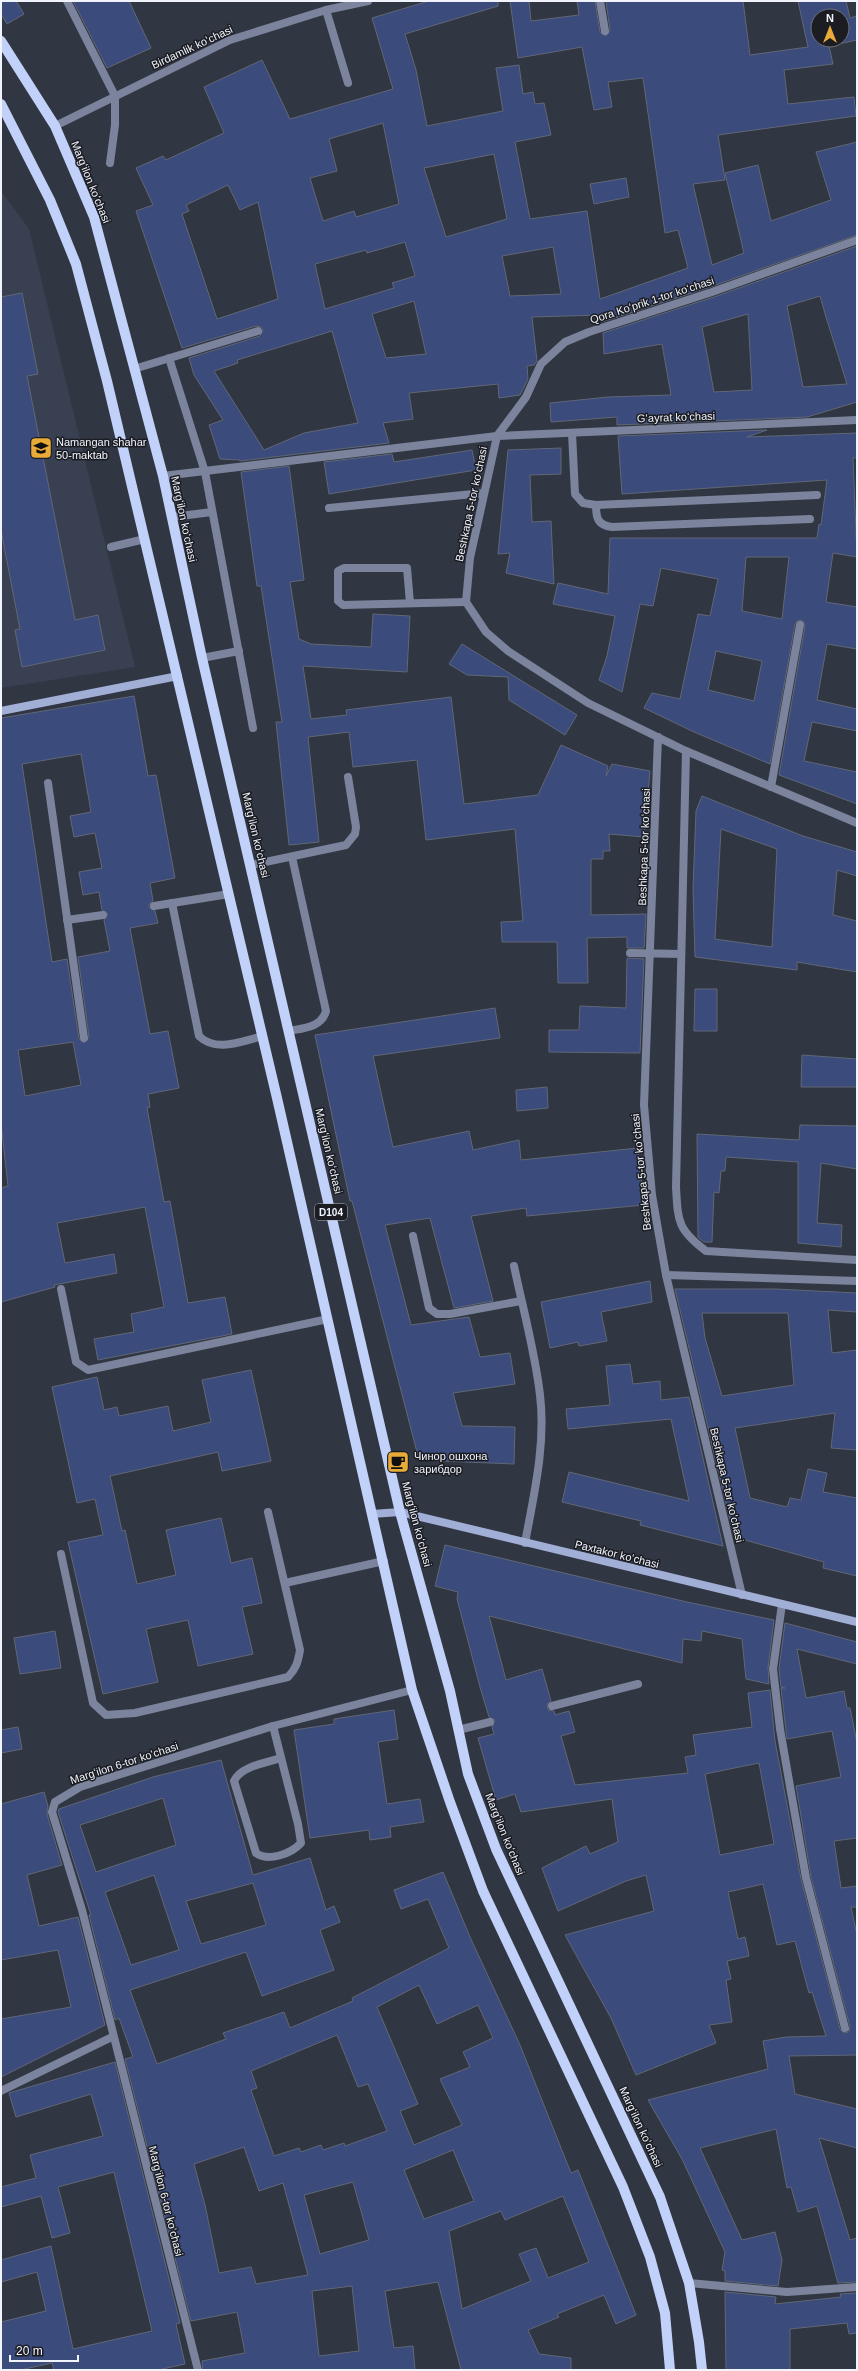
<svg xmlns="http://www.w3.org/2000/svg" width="858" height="2371" viewBox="0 0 858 2371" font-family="Helvetica,sans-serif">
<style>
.built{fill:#394051}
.building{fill:#3a4b7c;stroke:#616776;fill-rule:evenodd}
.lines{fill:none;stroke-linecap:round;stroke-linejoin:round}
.lane{stroke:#7b849c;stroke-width:8}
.street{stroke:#7b849c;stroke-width:8}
.secondary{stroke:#a1afd6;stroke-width:8}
.primary{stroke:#c2d1f9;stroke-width:10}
.labels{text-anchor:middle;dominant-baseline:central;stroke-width:3;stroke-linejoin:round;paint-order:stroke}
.shield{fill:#1b1d23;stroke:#b1b4bb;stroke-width:1}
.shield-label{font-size:10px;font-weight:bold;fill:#f1f4fc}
.street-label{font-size:11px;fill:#f1f4fc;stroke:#1b1d23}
.poi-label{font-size:11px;fill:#f1f4fc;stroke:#1b1d23;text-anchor:start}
</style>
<rect width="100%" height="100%" fill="#313643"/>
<polygon class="built" points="1,191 29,229 135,667 1,688"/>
<g class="building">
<polygon points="1,1 16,1 24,14 7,24 1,14"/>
<polygon points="73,1 129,1 151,48 107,68"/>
<path d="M429,1H498V6L405,34L416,70L427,126L503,111L496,68L519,65L523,94L533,92L535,104L544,103L551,135L515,142L530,219L587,211L600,299L688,268L678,230L665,233L643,78L608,82L612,107L594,110L582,47L518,58L510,1H529L531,21L579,15L577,1H595L600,32L606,36L610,30L606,1H743L750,55L808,47L798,1H846L850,18L857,16V40L829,46L833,64L784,70L788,104L854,97L856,116L718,135L725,180L693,184L712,265L744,253L725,173L758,165L771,221L831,200L816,152L857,142V235L710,287L602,322L601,315L532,317L537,361L534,365L527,366L528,379L520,395L499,398L498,384L409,393L413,419L383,423L389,443L240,461V460L220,459L209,425L223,420L194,375L189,358L260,336L263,330L261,327L256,326L182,348L136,211L153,205L136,168L163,156L166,160L224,133L204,87L262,60L290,119L393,89L372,18ZM818,16H842V40H818ZM383,123L399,204L356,217L354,211L323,221L310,178L337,171L329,139ZM494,154L507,219L446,237L424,168ZM228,185L240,210L258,202L278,299L217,319L182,214L189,211L186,205ZM405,242L415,276L392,283L394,288L325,309L315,264L366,250L367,253ZM553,247L561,294L510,296L502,256ZM414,301L426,354L386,358L372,314ZM332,331L358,423L304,433L264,450L214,371L238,363L237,360Z"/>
<polygon points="626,178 629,197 594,204 590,184"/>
<path d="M857,246V402L807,417L617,425V417L551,422L550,403L608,397L671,395L662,344L604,354L603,333L714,297ZM820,296L826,317L847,384L803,387L787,306ZM748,314L752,390L714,392L702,327Z"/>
<polygon points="22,293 38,374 27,376 75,620 98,615 105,650 22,667 15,630 20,629 1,530 1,297"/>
<path d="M767,430L747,437L857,433V458H853L857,557L833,553L826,602L857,607V649L827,644L817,700L857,709V731L812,722L804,761L857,772V804L779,775L805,626L803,621L798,620L795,624L770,764L694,732L644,708L652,693L680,699L698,614L710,616L718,579L661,568L653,606L640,604L622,692L599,680L607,656L615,616L553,604L558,583L608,594L610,538H817L819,524L821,525L827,480L622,494L618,436ZM746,557H789L782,619L742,611ZM716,651L762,661L754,701L708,690Z"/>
<polygon points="561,448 561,474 530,475 532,522 551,521 554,584 506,573 510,553 498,554 508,450"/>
<polygon points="472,450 476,470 329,494 324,462 392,454 394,462"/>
<polygon points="289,466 304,580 290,582 299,639 311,644 371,647 373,614 410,616 407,672 303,666 311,719 347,715 346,710 451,697 464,804 538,795 561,745 608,766 606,776 612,764 650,771 644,837 609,834 610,851 603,851 603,859 591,859 591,915 646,914 644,948 627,948 627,937 587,938 588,983 558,983 557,942 502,942 501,922 523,921 515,829 426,840 417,760 353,767 349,732 308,737 319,842 289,845 276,722 282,722 261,586 257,586 241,472"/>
<polygon points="462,644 577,715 565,735 509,700 508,677 467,675 449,664"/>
<path d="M134,696L148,776L156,775L175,878L150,883L153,901L149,904V907L155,911L158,923L130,928L150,1034L168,1031L179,1088L148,1094L150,1107L147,1108L164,1202L170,1201L188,1303L225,1297L232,1334L98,1360L94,1339L134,1332L131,1314L164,1307L145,1207L57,1223L65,1263L114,1254L117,1273L54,1285L55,1287L1,1302V1188L8,1186L1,1123V718ZM81,754L91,812L70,816L74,837L95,833L102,868L79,872L83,895L99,892L102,910L108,914L104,920L110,951L78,957L89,1037L84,1043L79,1039L67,959L52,962L22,764ZM73,1042L81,1085L25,1096L18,1050Z"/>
<path d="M702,796L803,836L857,852V876L837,870L833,915L857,921V972L797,962V970L695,957L693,888L696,811ZM721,829L777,849L772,947L715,939Z"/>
<polygon points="627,958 644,959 640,1053 549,1052 549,1030 579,1030 580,1006 626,1008"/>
<polygon points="695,989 717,989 717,1031 694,1031"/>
<polygon points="495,1008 500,1038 373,1056 393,1147 469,1131 473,1150 519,1140 521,1160 638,1148 644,1205 527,1216 526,1208 471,1216 493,1301 454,1308 430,1218 385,1225 411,1325 469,1317 480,1357 510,1353 515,1384 453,1393 462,1426 515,1427 514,1464 419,1460 352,1201 350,1201 315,1035"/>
<polygon points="802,1055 857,1059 857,1087 801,1087"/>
<polygon points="547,1087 548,1108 517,1111 516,1090"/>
<polygon points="800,1125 857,1126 857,1169 821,1163 817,1223 842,1225 841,1247 798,1243 798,1162 726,1157 725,1171 721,1171 719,1193 714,1192 712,1242 704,1242 700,1239 698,1237 697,1134 799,1140"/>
<polygon points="650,1281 652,1302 601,1312 607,1341 579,1346 578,1342 550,1348 541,1302"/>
<path d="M675,1289H775L857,1293V1312L828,1310L832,1353L857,1350V1450L831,1448L835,1413L735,1428L750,1498L787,1507L790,1498L801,1500L808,1469L827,1473L823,1492L857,1498V1576L823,1568L824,1562L734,1537ZM702,1313H788L794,1385L722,1396L705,1338Z"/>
<polygon points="630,1364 633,1384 660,1381 661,1400 689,1397 723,1546 640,1525 641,1521 562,1502 569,1472 689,1501 671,1419 568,1429 566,1409 610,1405 606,1366"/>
<polygon points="251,1370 271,1461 222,1471 218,1452 110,1476 122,1531 125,1530 137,1584 176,1575 166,1530 221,1518 231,1563 252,1558 262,1603 242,1607 253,1654 198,1666 188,1620 146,1629 158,1682 103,1694 68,1542 103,1535 95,1499 77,1503 52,1387 97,1377 104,1410 117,1407 119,1416 168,1406 173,1431 211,1422 202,1380"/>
<path d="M445,1545L687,1602L774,1620L768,1668L769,1684L746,1679L742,1639L702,1631L701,1641L683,1639L682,1663L489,1616L506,1680L542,1669L551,1701L547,1704L548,1710L554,1711L555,1715L569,1711L575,1732L561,1736L575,1785L688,1773L685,1757L696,1755L693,1735L752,1727L748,1693L770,1690L775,1741L801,1879L840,2029L844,2033L849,2032L850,2027L811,1877L796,1786L841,1777L832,1731L787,1739L781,1688H785L781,1687L779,1669L785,1623L857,1642V1664L797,1649L806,1698L844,1691L847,1708H850L857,1743V1838L834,1841L841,1888L857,1886V1907H851L857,1935V2055L789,2056L795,2094L857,2109V2148L819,2138L850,2240L857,2238V2282L838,2283L817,2206L798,2212L791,2187L787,2188L776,2129L700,2148L742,2240L775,2232L782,2260L778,2286L725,2281V2271L722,2270L725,2252L682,2159L648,2100L768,2069L763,2041L786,2037L826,2036L812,1992L809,1993L795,1941L777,1945L763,1884L728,1892L738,1939L745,1937L749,1956L727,1961L731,1979L726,1980L732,2022L709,2025L716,2043L636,2075L611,2018L565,1935L654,1911L646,1875L626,1881L558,1911L542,1868L586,1846L590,1854L618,1842L612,1799L521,1812L515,1794L496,1800L478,1738L494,1734L492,1727L495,1720L489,1717L480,1687L457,1599L458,1592L435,1586ZM759,1763L774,1844L720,1855L705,1774Z"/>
<polygon points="55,1631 61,1668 20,1674 14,1638"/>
<polygon points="394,1710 398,1739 378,1742 387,1804 420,1799 424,1822 390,1827 391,1837 370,1840 369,1830 310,1838 294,1730 334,1724 334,1719"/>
<polygon points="18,1727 22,1749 1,1753 1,1730"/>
<path d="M221,1760L253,1875L310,1858L326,1910L334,1906L340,1922L320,1930L334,1970L262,1996L246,1952L130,1990L157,2064L226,2039L223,2033L284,2012L290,2028L353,2001L352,1998L449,1948L428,1899L401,1909L394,1890L443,1872L470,1937L520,2045L571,2173L578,2170L636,2315L616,2324L604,2295L557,2314L559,2317L528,2330L539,2354L571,2358V2370H461L438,2282L385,2291L394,2348L413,2346L415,2370H203L202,2361L245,2353L237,2312L191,2321L125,2059L133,2057L119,2018L115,2020L89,1915H91L58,1812L59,1809L153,1777ZM163,1798L176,1845L96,1872L80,1825ZM154,1875L179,1950L131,1965L105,1892ZM253,1883L266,1925L201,1944L186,1901ZM419,1985L437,2024L478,2005L493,2038L463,2052L470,2067L440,2079L462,2125L414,2145L400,2111L418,2104L377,2007ZM337,2035L358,2087L368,2084L387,2131L345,2146L344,2143L323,2150L321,2145L301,2152L299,2148L274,2156L251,2090L257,2088L251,2071ZM244,2147L259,2191L283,2183L308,2275L256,2284L251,2267L219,2273L205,2205L194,2164ZM453,2150L474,2201L424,2219L404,2170ZM353,2182L369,2240L320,2254L304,2195ZM563,2196L589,2262L548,2278L536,2248L519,2254L531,2281L462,2309L449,2231L501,2211L505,2220ZM352,2286L359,2351L319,2356L312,2291Z"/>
<polygon points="44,1792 48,1806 47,1814 62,1865 27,1875 39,1926 78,1917 105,2025 1,2077 1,2019 71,2007 58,1950 1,1960 1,1804"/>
<polygon points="115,2062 180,2323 176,2324 185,2364 158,2370 54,2370 52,2363 20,2370 1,2370 1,2322 46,2311 37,2272 1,2282 1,2260 51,2246 73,2349 152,2331 114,2172 58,2187 70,2233 52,2238 41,2196 1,2207 1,2187 36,2178 30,2155 103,2136 91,2094 16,2117 9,2093"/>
<polygon points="725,2292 776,2297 775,2304 841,2297 840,2294 857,2293 857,2333 849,2334 847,2323 790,2329 790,2370 726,2370"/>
</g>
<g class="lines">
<g class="lane">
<polyline points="67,1 115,96 115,125 110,163"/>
<polyline points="600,1 605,31"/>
<polyline points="326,10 348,83"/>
<polyline points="169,358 205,472 253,728"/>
<polyline points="134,369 258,331"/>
<polyline points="572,433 575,494 583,503 596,505 817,495"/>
<path d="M596,505C596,519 598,525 612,527L810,519"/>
<polyline points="329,508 484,493"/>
<polyline points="172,517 212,512"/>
<polyline points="111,547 145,539"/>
<polyline points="410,603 407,568 344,568 338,571 338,601 343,605 466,602"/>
<polyline points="202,658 239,651"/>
<polyline points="48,783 84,1038"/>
<polyline points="771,787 800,625"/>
<polyline points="251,865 346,845 355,834 356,827 348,777"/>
<path d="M172,903L199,1036C216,1053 242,1041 263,1036"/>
<polyline points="154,906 229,894"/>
<polyline points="67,920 103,915"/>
<polyline points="630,953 681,954"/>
<path d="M289,1031C304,1028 322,1027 326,1011L292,857"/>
<polyline points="413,1236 429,1308 437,1314 450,1314 521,1301"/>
<polyline points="61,1289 76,1362 88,1370 328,1319"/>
<path d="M61,1554L93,1703L106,1715L135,1713L288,1677C296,1669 298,1662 300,1650L268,1512"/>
<polyline points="285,1583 384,1561"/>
<polyline points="552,1706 638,1684"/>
<path d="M273,1726L298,1824L301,1843C291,1854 268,1862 256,1853L234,1781C241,1766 266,1763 281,1758"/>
<polyline points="458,1730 490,1722"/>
</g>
<g class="street">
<polyline points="55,126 230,40 326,10 368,1"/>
<polyline points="857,240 712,292 589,332 565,342 541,364 526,397 497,436 470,558 466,602 486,632 508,651 588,703 686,751 857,823"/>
<polyline points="163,476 497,436 857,420"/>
<polyline points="658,737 644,1105 652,1195 666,1275 742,1595"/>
<path d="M686,751L676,1187C678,1221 677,1229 706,1251L857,1260"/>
<path d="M514,1266C523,1309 535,1352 540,1395C546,1444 534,1494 525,1543"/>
<polyline points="666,1275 857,1281"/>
<polyline points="782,1604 773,1669 780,1729 806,1878 845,2028"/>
<polyline points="1,2091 112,2037"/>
<polyline points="689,2283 787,2292 857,2287"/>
<polyline points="198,2370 82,1910 52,1812 55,1802 80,1787 273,1726 412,1690"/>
</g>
<g class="secondary">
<polyline points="1,711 178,676"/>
<polyline points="372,1514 400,1512 857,1622"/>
</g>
<g class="primary">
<polyline points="1,41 55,126 94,217 163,476 202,658 400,1512 450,1691 468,1774 496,1849 660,2197 689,2283 699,2342 702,2370"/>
<polyline points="1,104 50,200 76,264 107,381 277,1098 412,1690 450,1802 483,1891 623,2187 650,2257 665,2313 670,2370"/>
</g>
</g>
<defs>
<g id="school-square" transform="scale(1.15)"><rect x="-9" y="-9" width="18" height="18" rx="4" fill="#e9ab38" stroke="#1b1d23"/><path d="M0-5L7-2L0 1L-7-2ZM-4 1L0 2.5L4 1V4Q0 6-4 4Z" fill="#111"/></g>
<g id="cafe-square" transform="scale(1.15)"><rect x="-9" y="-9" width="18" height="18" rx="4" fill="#e9ab38" stroke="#1b1d23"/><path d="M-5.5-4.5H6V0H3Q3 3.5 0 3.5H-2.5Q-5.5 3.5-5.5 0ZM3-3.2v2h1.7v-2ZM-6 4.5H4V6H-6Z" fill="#111"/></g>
</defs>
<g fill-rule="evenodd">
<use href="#school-square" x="41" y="448"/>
<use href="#cafe-square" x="398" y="1462"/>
</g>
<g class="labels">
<rect class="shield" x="315" y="1204" width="32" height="16" rx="3"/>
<g class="shield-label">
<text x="331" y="1212">D104</text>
</g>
<g class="street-label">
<text transform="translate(192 47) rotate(-25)">Birdamlik koʻchasi</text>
<text transform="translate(91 182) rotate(68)">Margʻilon koʻchasi</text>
<text transform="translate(652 300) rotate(-18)">Qora Koʻprik 1-tor koʻchasi</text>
<text transform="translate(676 417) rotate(-2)">Gʻayrat koʻchasi</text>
<text transform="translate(471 504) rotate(-78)">Beshkapa 5-tor koʻchasi</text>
<text transform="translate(184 519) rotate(78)">Margʻilon koʻchasi</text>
<text transform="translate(256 835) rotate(77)">Margʻilon koʻchasi</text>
<text transform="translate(644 847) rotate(-88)">Beshkapa 5-tor koʻchasi</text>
<text transform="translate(329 1151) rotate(77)">Margʻilon koʻchasi</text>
<text transform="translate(641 1172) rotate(-96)">Beshkapa 5-tor koʻchasi</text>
<text transform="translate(727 1485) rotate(77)">Beshkapa 5-tor koʻchasi</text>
<text transform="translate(417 1524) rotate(75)">Margʻilon koʻchasi</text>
<text transform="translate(617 1554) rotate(14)">Paxtakor koʻchasi</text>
<text transform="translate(124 1763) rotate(-18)">Margʻilon 6-tor koʻchasi</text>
<text transform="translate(505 1834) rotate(68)">Margʻilon koʻchasi</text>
<text transform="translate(641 2127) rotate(65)">Margʻilon koʻchasi</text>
<text transform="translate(166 2201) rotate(76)">Margʻilon 6-tor koʻchasi</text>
</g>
<g class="poi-label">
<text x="56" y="442">Namangan shahar<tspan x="56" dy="13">50-maktab</tspan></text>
<text x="414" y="1456">Чинор ошхона<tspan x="414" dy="13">зарибдор</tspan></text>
</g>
</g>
<rect width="858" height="2371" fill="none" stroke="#f1f4fc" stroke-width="4"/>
<g transform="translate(830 28)"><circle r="19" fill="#1b1d23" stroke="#71737a"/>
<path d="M0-3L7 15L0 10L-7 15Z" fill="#e9ab38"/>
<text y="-6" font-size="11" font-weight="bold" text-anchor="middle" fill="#f1f4fc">N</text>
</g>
<path d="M10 2355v6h68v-6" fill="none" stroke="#f1f4fc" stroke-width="2"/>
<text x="16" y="2355" font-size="12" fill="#f1f4fc" stroke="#1b1d23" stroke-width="3" paint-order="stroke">20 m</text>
</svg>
